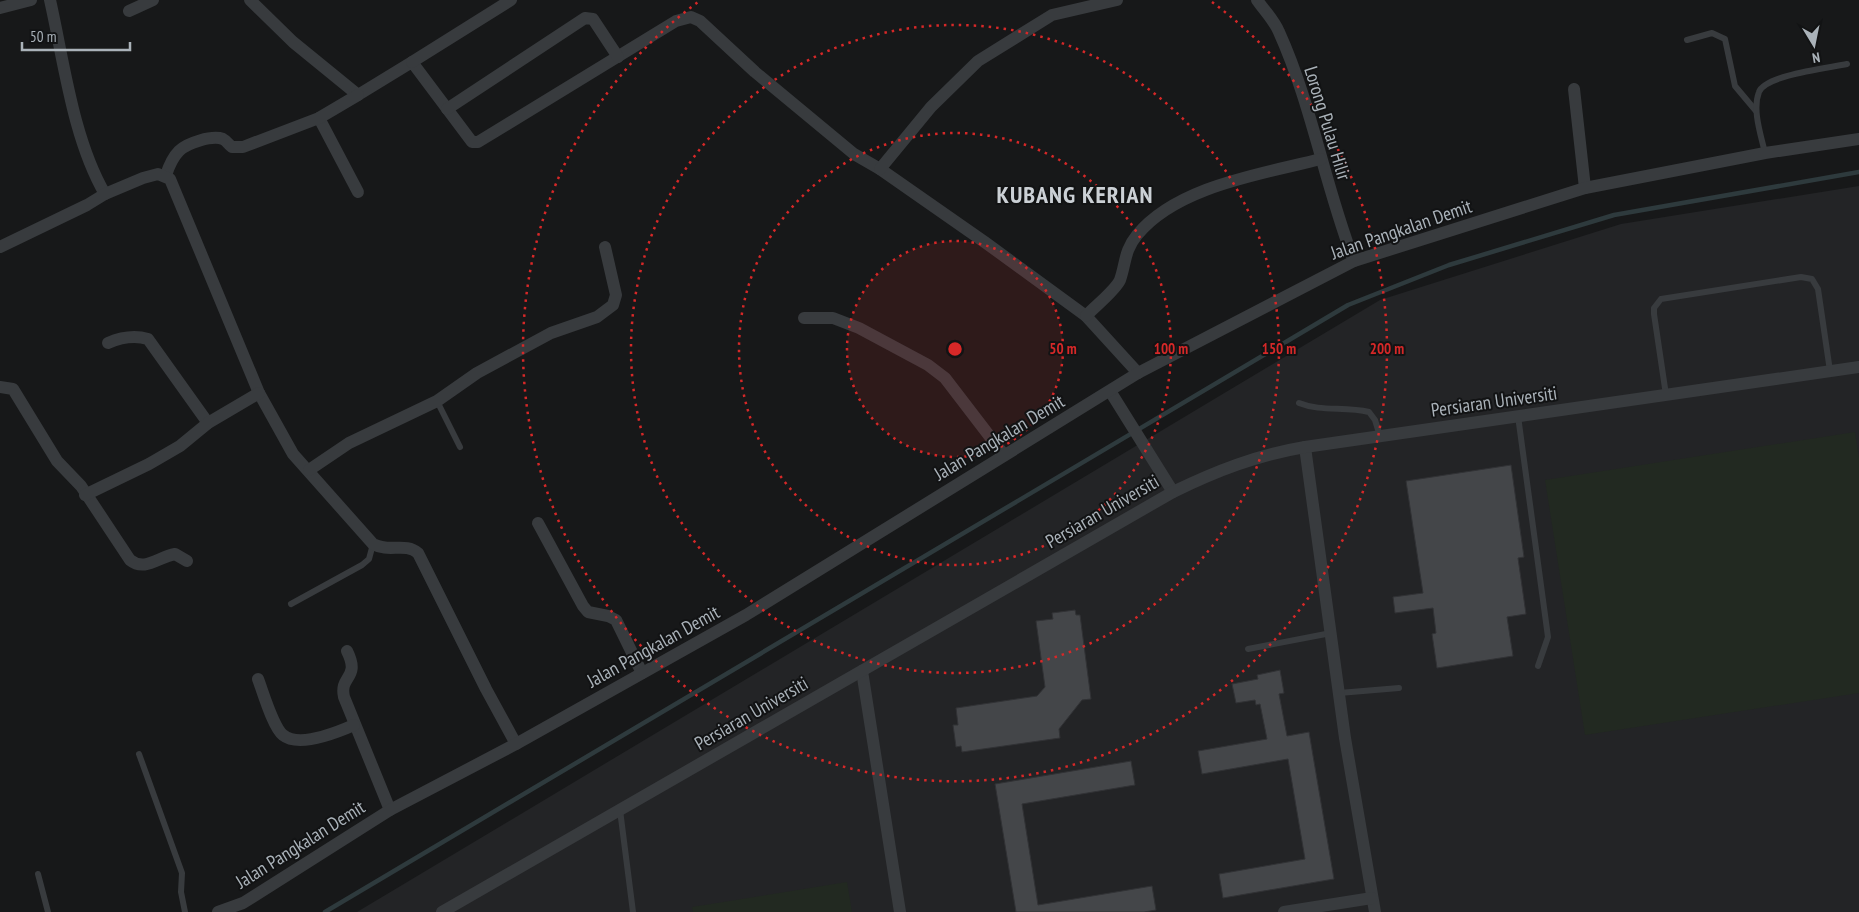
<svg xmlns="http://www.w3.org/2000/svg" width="1859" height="912" viewBox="0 0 1859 912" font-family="'PT Sans Narrow',sans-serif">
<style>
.built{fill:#232426}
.green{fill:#222921}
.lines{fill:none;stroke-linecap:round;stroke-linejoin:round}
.stream{stroke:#2e3a3d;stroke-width:4.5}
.building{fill:#444649;stroke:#313235}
.service{stroke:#383b3e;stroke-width:6}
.minor{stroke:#383b3e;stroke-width:12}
.ring{fill:none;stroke:#d62828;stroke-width:2.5;stroke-dasharray:2.5 5}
.labels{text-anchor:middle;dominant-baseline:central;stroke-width:4;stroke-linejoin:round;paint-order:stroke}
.street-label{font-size:19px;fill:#aab2b9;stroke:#121314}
.district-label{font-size:24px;font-weight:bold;letter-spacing:1px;fill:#cbd0d5;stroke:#121314}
.centre{fill:#d62828;stroke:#121314;stroke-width:2.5}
.ring-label{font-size:15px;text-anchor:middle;font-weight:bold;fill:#d62828;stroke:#121314;stroke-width:4;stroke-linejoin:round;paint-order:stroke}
</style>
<rect width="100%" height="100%" fill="#171819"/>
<polygon class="built" points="1859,186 1859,912 357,912 1380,300 1621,224"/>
<g class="green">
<polygon points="1855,432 1859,458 1859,693 1585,735 1545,480"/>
<polygon points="847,882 852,912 693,912 692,907"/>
</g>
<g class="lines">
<polyline class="stream" points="325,912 1348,305 1449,265 1614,215 1859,172"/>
</g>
<g class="building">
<polygon points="1511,465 1524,557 1518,558 1526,614 1507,617 1513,656 1437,668 1432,634 1436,633 1433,608 1395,613 1393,597 1423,593 1406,481"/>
<polygon points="1075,610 1076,615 1080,615 1091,699 1082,700 1059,729 1060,738 962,752 961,746 956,747 953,725 958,725 956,708 1037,696 1045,687 1036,621 1053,619 1052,613"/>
<polygon points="1280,670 1284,693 1279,694 1287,736 1309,732 1334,879 1223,898 1219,874 1305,859 1288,759 1202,774 1198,751 1267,739 1260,704 1256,705 1255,700 1236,703 1232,684 1258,679 1257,675"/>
<polygon points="1131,761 1135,785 1022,804 1038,905 1152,886 1156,910 1144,912 1016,912 995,784"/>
</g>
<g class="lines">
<g class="service">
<polyline points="1687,40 1712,33 1725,39 1735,86 1756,111"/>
<path d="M1765,153C1761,135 1752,110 1759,92C1765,75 1829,68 1847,64"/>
<polyline points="1666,395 1654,314 1654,308 1661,299 1801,277 1812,279 1818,289 1830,371"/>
<polyline points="437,401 460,447"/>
<path d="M1299,403C1321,412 1345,406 1369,412L1375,420L1380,436"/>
<polyline points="1518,416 1548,637 1538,666"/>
<polyline points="291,604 362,565 369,559 373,544"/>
<polyline points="1248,649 1331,633"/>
<polyline points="1339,693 1399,688"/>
<polyline points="139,754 182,873 181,892 185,912"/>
<polyline points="620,810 633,912"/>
<polyline points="38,874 48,912"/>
</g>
<g class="minor">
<path d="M50,0C64,62 73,139 105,194"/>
<polyline points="250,0 293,42 358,95 412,62 472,142 478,142 676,21 691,17 700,21 755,72 854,154 880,169 986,243 1086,316 1138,373"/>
<path d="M1257,0C1264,10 1274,20 1279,32C1312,105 1325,186 1354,261"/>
<polyline points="0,8 31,0"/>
<polyline points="129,11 153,0"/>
<polyline points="412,62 511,0"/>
<polyline points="1574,89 1585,188"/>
<polyline points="447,109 585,18 593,19 618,57"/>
<polyline points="319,118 358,192"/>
<polyline points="880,169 931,107 978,61 1052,15 1117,0"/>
<path d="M166,175C169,166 172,158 179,151C187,143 212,135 223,139C227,141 229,145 232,147H243L319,118L358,95"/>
<path d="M0,247L87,205L105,194L143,178L158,174L170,179L259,393L293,454L373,544C389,553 405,542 418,553L486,689L516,744"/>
<path d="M1086,316C1094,307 1115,291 1120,280C1126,263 1124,251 1137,235C1177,186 1262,174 1321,159"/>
<polyline points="804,318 833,318 859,328 928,365 945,378 1004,455"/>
<path d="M108,343C122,337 134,335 148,339L208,423"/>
<path d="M0,387L13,389L57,461L81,486L130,560C145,572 158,557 175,554L187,561"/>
<polyline points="1110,391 1173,492"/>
<polyline points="1305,447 1345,738 1375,912"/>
<polyline points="309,470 349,443 437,401 477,373 551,333 597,317 613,305 616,295 605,247"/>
<polyline points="85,495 149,464 180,446 208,423 259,393"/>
<polyline points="538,523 583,606 588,612 608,616 616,620 642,673"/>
<path d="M347,651C361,679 339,675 344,697L390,810"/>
<polyline points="862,671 900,912"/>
<path d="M258,679C263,692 273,727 283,735C299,748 338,732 354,725"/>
<polyline points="218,912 243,903 390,810 516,744 746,615 1138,373 1354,261 1585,188 1765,153 1859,139"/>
<path d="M442,912L1173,492C1216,471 1257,455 1305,447L1859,367"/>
<polyline points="1284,912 1372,898"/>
</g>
</g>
<circle cx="955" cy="349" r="108" fill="#d62828" fill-opacity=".12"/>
<g class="ring">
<circle cx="955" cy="349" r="108"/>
<circle cx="955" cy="349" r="216"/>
<circle cx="955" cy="349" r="324"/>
<path d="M1212 2A432 432 0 1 1 698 2"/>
</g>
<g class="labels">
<g class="street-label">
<text transform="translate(1328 123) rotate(73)">Lorong Pulau Hilir</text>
<text transform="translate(1401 229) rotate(-19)">Jalan Pangkalan Demit</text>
<text transform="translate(1494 401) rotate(-8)">Persiaran Universiti</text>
<text transform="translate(999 437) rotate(-31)">Jalan Pangkalan Demit</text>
<text transform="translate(1102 511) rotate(-30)">Persiaran Universiti</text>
<text transform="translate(653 646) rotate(-29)">Jalan Pangkalan Demit</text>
<text transform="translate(751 713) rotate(-30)">Persiaran Universiti</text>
<text transform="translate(300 844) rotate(-32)">Jalan Pangkalan Demit</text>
</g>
<g class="district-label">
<text x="1075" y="194">KUBANG KERIAN</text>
</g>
</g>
<circle cx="955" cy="349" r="8" class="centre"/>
<g class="ring-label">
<text x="1063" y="354">50 m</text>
<text x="1171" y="354">100 m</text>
<text x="1279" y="354">150 m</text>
<text x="1387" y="354">200 m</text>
</g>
<g transform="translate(1814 45) rotate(170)" stroke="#121314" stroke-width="4" paint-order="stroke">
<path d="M0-4L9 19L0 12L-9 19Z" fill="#aab2b9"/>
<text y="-8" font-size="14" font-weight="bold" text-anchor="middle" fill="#aab2b9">N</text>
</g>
<path d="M22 42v8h108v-8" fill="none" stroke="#aab2b9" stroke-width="2.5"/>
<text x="30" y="42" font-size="15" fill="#aab2b9" stroke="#121314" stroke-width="4" paint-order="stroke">50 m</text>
</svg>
